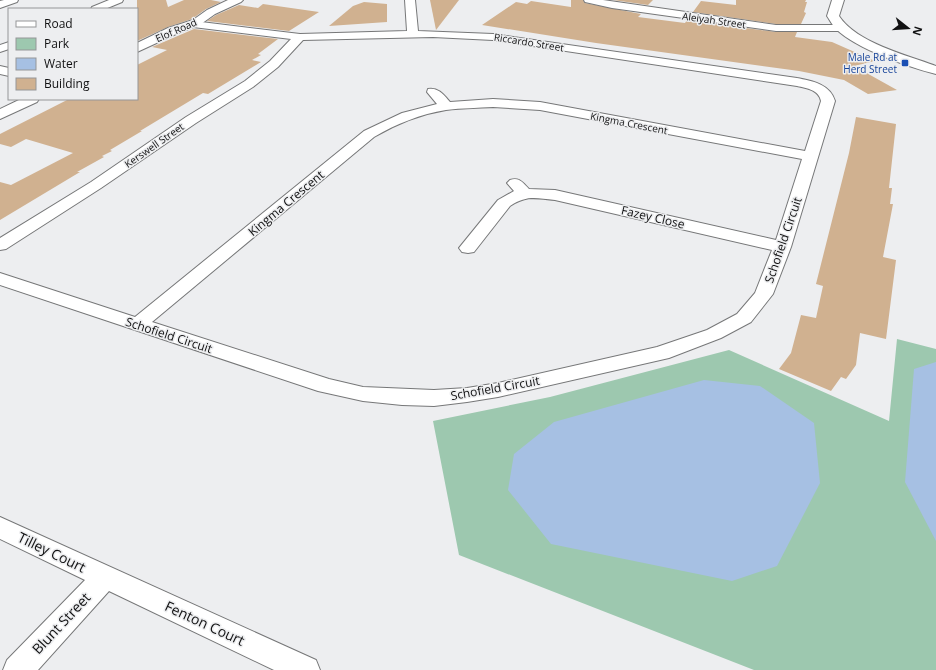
<svg xmlns="http://www.w3.org/2000/svg" width="936" height="670" viewBox="0 0 936 670" font-family="'Open Sans',sans-serif">
<style>
.green{fill:#9dc8af}
.water{fill:#a6c0e3}
.building{fill:#d0b190}
.lines{fill:none;stroke-linecap:round;stroke-linejoin:round}
.minor-casing{stroke:#767778;stroke-width:2}
.tertiary-casing{stroke:#767778;stroke-width:2}
.minor{fill:#fff;fill-rule:evenodd}
.tertiary{fill:#fff;fill-rule:evenodd}
.transit-dot{fill:#1a4fb4;stroke:#edeef0;stroke-width:1.5}
.labels{text-anchor:middle;dominant-baseline:central;stroke-width:3;stroke-linejoin:round;paint-order:stroke}
.far-street-label{font-size:10px;fill:#111112;stroke:#edeef0}
.far-transit-label{font-size:10px;fill:#164399;stroke:#edeef0;text-anchor:end}
.street-label{font-size:12px;fill:#111112;stroke:#edeef0}
.near-street-label{font-size:14px;fill:#111112;stroke:#edeef0}
</style>
<rect width="100%" height="100%" fill="#edeef0"/>
<polygon class="green" points="897,339 936,349 936,670 754,670 459,555 433,421 550,397 729,350 889,421"/>
<g class="water">
<polygon points="936,362 936,541 905,482 914,369"/>
<polygon points="704,380 760,386 814,423 820,483 777,566 732,581 551,544 508,490 514,454 554,422"/>
</g>
<g class="building">
<polygon points="137,0 166,0 168,7 184,0 211,0 221,2 206,9 192,19 168,27 137,41"/>
<polygon points="430,0 459,0 436,30"/>
<polygon points="571,0 583,0 585,3 641,14 638,17 685,23 687,20 776,32 797,32 795,37 832,42 875,61 854,66 897,90 868,94 844,80 799,71 596,43 482,25 516,2 527,4 531,1 571,7"/>
<polygon points="613,0 653,0 648,5"/>
<polygon points="736,0 806,0 805,2 807,2 804,12 806,13 801,24 776,24 693,12 701,1 736,5"/>
<polygon points="364,2 387,4 387,22 329,26 353,6"/>
<polygon points="263,4 319,12 289,31 207,21 216,15 239,5 258,8"/>
<polygon points="194,29 278,39 258,54 261,55 252,60 261,62 208,94 203,93 140,131 142,131 110,150 112,151 102,156 104,157 77,172 80,172 0,220 0,182 11,185 73,153 26,139 11,147 0,144 0,134 69,99 137,99 137,65 167,50 152,47"/>
<polygon points="856,117 896,124 889,188 892,188 890,204 893,204 883,257 896,260 886,339 860,333 856,365 846,379 841,377 831,391 779,369 791,353 801,315 816,318 823,286 816,284 849,153"/>
</g>
<g class="lines">
<g class="minor-casing">
<g id="minor">
<polygon points="4,0 18,0 17,2 0,8 0,1"/>
<polygon points="109,0 123,0 122,2 105,9 91,9 92,7"/>
<path d="M405,0H415L418,31L493,34L797,78C812,81 830,84 835,101L791,247L773,294L751,322L721,338L669,358L498,397L467,402L434,406L402,405L363,401L318,391L0,285V273L135,317L364,131L402,113L437,104L427,92L428,89C438,87 444,95 450,102L493,99L540,102L805,151L821,101C819,90 807,88 797,86L493,40L433,37L303,40L278,67L253,87L196,123L101,188L6,249L0,250V238L91,182L186,117L245,81L270,61L291,39L193,27L189,26L188,24L189,22L193,21L300,34L407,31ZM493,107L540,110L802,159L776,240L555,190L529,189C522,182 519,177 510,180L507,183L514,191L498,200L459,248L462,252L468,253L474,252L510,206C527,195 535,198 555,200L772,250L755,293L737,314L707,330L657,347L498,383L467,388L434,390L363,387L329,379L152,322L374,137C396,124 421,114 446,110C462,108 478,108 493,107Z"/>
<polygon points="584,0 603,0 776,25 841,25 846,28 841,31 776,31 612,8 585,2"/>
<polygon points="9,42 9,49 0,52 0,45"/>
<polygon points="0,66 9,68 9,76 0,74"/>
<polygon points="0,517 316,660 320,670 274,670 109,591 38,670 3,670 7,660 85,580 0,539"/>
</g>
</g>
<g class="tertiary-casing">
<g id="tertiary">
<polygon points="228,0 243,0 241,2 215,14 201,24 176,34 137,52 137,43 168,28 193,20 207,10"/>
<path d="M832,0H844L839,16C857,43 906,55 936,66V74C908,67 857,49 836,29C832,25 830,20 827,16Z"/>
<polygon points="21,99 39,99 37,102 0,119 0,109"/>
</g>
</g>
<use href="#minor" class="minor"/>
<use href="#tertiary" class="tertiary"/>
</g>
<rect class="transit-dot" x="901" y="59" width="8" height="8" rx="2"/>
<g class="labels">
<g class="far-street-label">
<text transform="translate(714 20) rotate(8)">Aleiyah Street</text>
<text transform="translate(176 30) rotate(-24)">Elof Road</text>
<text transform="translate(529 42) rotate(9)">Riccardo Street</text>
<text transform="translate(629 123) rotate(11)">Kingma Crescent</text>
<text transform="translate(154 145) rotate(-35)">Kerswell Street</text>
</g>
<g class="far-transit-label">
<text x="897" y="57">Male Rd at<tspan x="897" dy="12">Herd Street</tspan></text>
</g>
<g class="street-label">
<text transform="translate(286 203) rotate(-40)">Kingma Crescent</text>
<text transform="translate(653 217) rotate(13)">Fazey Close</text>
<text transform="translate(783 240) rotate(-71)">Schofield Circuit</text>
<text transform="translate(169 335) rotate(18)">Schofield Circuit</text>
<text transform="translate(495 388) rotate(-10)">Schofield Circuit</text>
</g>
<g class="near-street-label">
<text transform="translate(52 552) rotate(26)">Tilley Court</text>
<text transform="translate(61 623) rotate(-47)">Blunt Street</text>
<text transform="translate(205 623) rotate(25)">Fenton Court</text>
</g>
</g>
<rect x="8" y="8" width="130" height="92" fill="#edeef0" stroke="#959697"/>
<rect x="16" y="21" width="20" height="6" fill="#ffffff" stroke="#959697"/>
<text x="44" y="28" font-size="12" fill="#111112">Road</text>
<rect x="16" y="38" width="20" height="12" fill="#9dc8af" stroke="#959697"/>
<text x="44" y="48" font-size="12" fill="#111112">Park</text>
<rect x="16" y="58" width="20" height="12" fill="#a6c0e3" stroke="#959697"/>
<text x="44" y="68" font-size="12" fill="#111112">Water</text>
<rect x="16" y="78" width="20" height="12" fill="#d0b190" stroke="#959697"/>
<text x="44" y="88" font-size="12" fill="#111112">Building</text>
<g transform="translate(908 28) rotate(107)" stroke="#edeef0" stroke-width="3" paint-order="stroke">
<path d="M0-3L7 15L0 10L-7 15Z" fill="#111112"/>
<text y="-6" font-size="11" font-weight="bold" text-anchor="middle" fill="#111112">N</text>
</g>
</svg>
